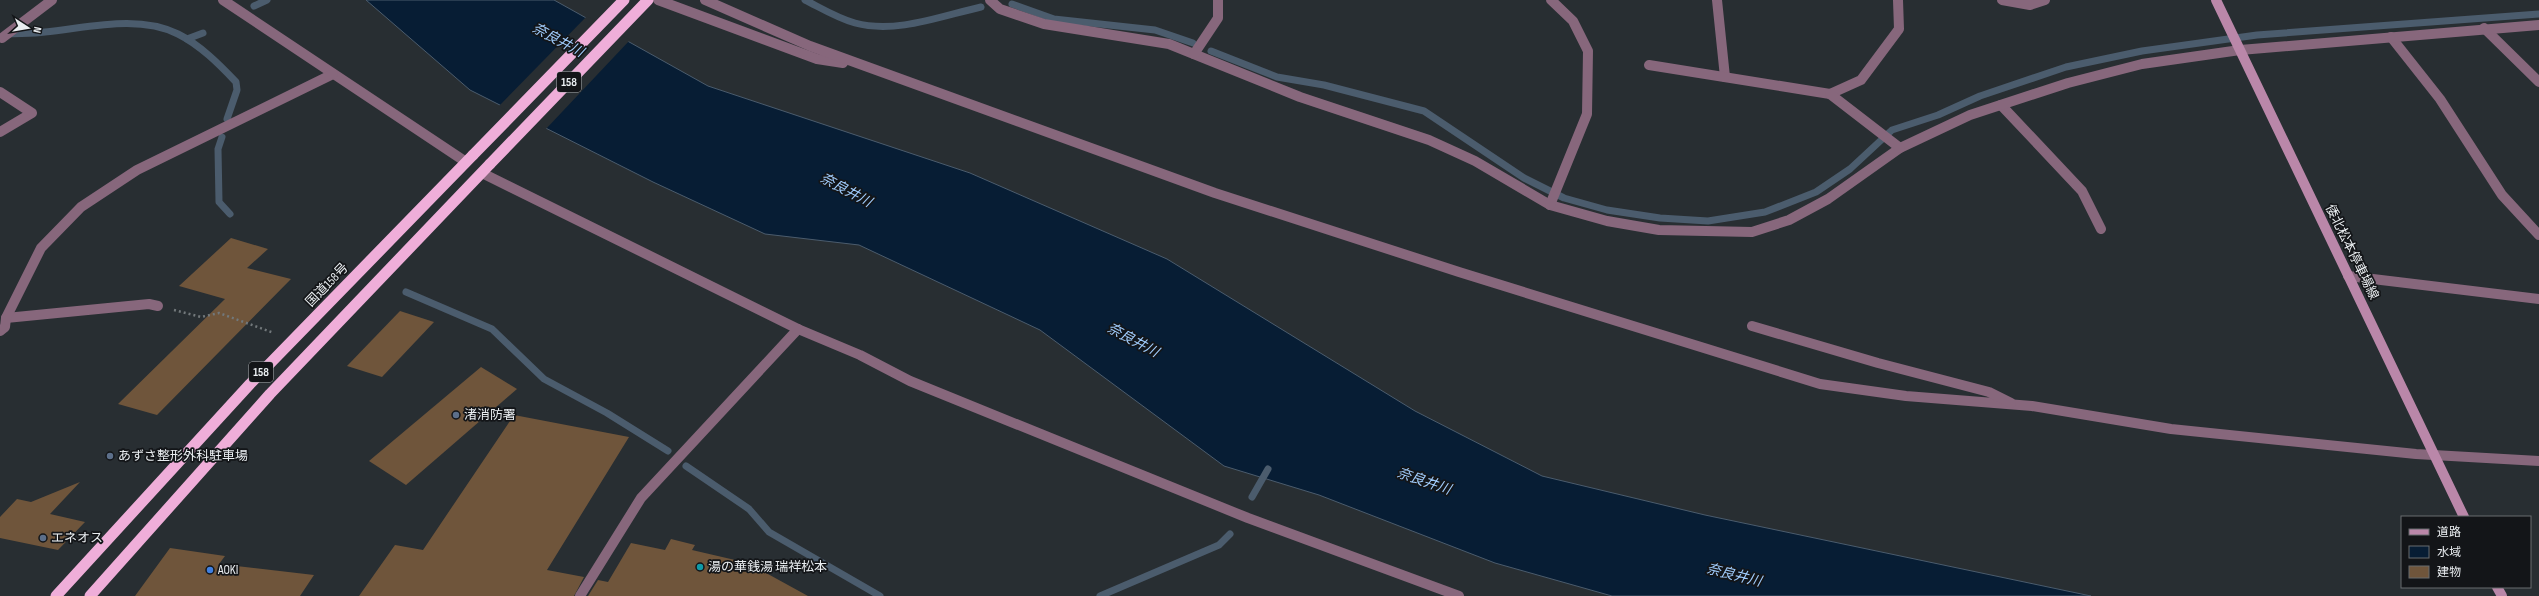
<svg xmlns="http://www.w3.org/2000/svg" width="2539" height="596" viewBox="0 0 2539 596" font-family="'Sofia Sans Condensed','Noto Sans JP',sans-serif">
<style>
.water{fill:#071d34;stroke:#4b5c6d}
.pier{fill:#282e32}
.lines{fill:none;stroke-linecap:round;stroke-linejoin:round}
.stream{stroke:#4b5c6d;stroke-width:7}
.building{fill:#6f553b}
.path{stroke:#72787b;stroke-width:2.5;stroke-dasharray:2 3;stroke-linecap:butt}
.service{stroke:#87677c;stroke-width:10}
.minor{stroke:#87677c;stroke-width:10}
.tertiary{stroke:#87677c;stroke-width:10}
.secondary{stroke:#ba87a9;stroke-width:10}
.trunk{stroke:#efaed9;stroke-width:11}
.trunk-bridge{stroke:#efaed9;stroke-width:11}
.service-dot{fill:#5c6f8a;stroke:#131518;stroke-width:1.5}
.culture-dot{fill:#0f9aa8;stroke:#131518;stroke-width:1.5}
.shop-dot{fill:#3f7fe0;stroke:#131518;stroke-width:1.5}
.labels{text-anchor:middle;dominant-baseline:central;stroke-width:3.5;stroke-linejoin:round;paint-order:stroke}
.shield{fill:#131518;stroke:#aaadb0;stroke-width:1}
.shield-label{font-size:12px;font-weight:bold;fill:#eaeef1}
.street-label{font-size:13px;fill:#eaeef1;stroke:#131518}
.poi-label{font-size:13px;fill:#eaeef1;stroke:#131518;text-anchor:start}
.water-label{font-size:14px;font-style:italic;fill:#a0ccfc;stroke:#131518}
</style>
<rect width="100%" height="100%" fill="#282e32"/>
<polygon class="water" points="366,0 554,0 708,86 970,173 1167,259 1415,411 1542,476 1705,515 2091,596 1612,596 1495,563 1319,495 1224,466 1040,330 859,245 765,234 653,182 470,90"/>
<polygon class="pier" points="587,16 630,40 545,130 499,106"/>
<g class="lines">
<g class="stream">
<path d="M805,0C821,8 837,18 855,23C896,34 941,16 981,7"/>
<polyline points="1012,4 1054,19 1155,30 1193,43"/>
<polyline points="254,6 267,0"/>
<path d="M6,34C19,33 32,34 45,32C87,28 138,14 178,34C200,45 219,64 236,82L237,90L227,119"/>
<polyline points="187,39 203,33"/>
<polyline points="1211,51 1277,77 1324,85 1424,111 1524,178 1564,198 1607,210 1660,218 1708,221 1765,212 1816,192 1850,169 1892,130 1938,115 1980,96 2066,67 2142,51 2257,35 2539,14"/>
<polyline points="222,137 218,149 219,202 230,214"/>
<polyline points="406,292 492,329 544,379 607,413 668,451"/>
<polyline points="686,466 749,509 769,532 880,596"/>
<polyline points="1252,497 1268,469"/>
<polyline points="1100,596 1219,545 1230,534"/>
</g>
</g>
<g class="building">
<polygon points="231,238 268,249 247,268 291,279 157,415 118,404 225,299 179,286"/>
<polygon points="400,311 434,322 382,377 347,366"/>
<polygon points="481,367 517,389 406,485 369,461"/>
<polygon points="514,415 629,437 547,570 584,577 574,596 359,596 395,545 423,550"/>
<polygon points="80,482 50,514 85,522 58,550 0,538 0,517 17,499 31,502"/>
<polygon points="671,539 695,545 692,550 748,563 808,596 588,596 598,580 608,582 631,543 665,550"/>
<polygon points="170,548 225,556 219,564 314,575 300,596 135,596"/>
</g>
<g class="lines">
<polyline class="path" points="174,310 201,317 219,313 274,333"/>
<g class="service">
<polyline points="1717,0 1725,77"/>
<polyline points="1649,65 1830,94 1861,80 1899,29 1898,0"/>
<polyline points="0,92 32,113 0,132"/>
<polyline points="2001,105 2082,191 2101,229"/>
<polyline points="6,318 149,304 158,306"/>
<polyline points="580,596 641,498 798,329"/>
</g>
<g class="minor">
<polyline points="223,0 466,162"/>
<polyline points="658,0 817,59 843,63"/>
<polyline points="705,0 810,46 1215,193 1459,272 1820,384 1906,396 2032,406 2171,429 2416,454 2539,461"/>
<polyline points="990,0 1000,9 1044,24 1169,44 1300,97 1429,140 1475,161 1550,205 1607,221 1659,230 1752,232 1789,220 1828,199 1900,148 1970,115 2068,83 2142,64 2240,50"/>
<polyline points="2002,0 2030,5 2045,0"/>
<polyline points="2484,28 2539,82"/>
<polyline points="2391,37 2440,99 2502,195 2539,235"/>
<polyline points="1194,54 1218,18 1218,0"/>
<polyline points="1830,94 1900,148"/>
<polyline points="482,173 798,329 860,355 910,381 1248,518 1459,596"/>
<polyline points="1550,205 1587,114 1588,51 1573,21 1551,0"/>
<polyline points="2348,276 2539,299"/>
<polyline points="1752,326 1878,363 1989,392 2011,403"/>
<polyline points="0,331 5,327 6,318 41,248 81,207 137,170 333,74"/>
</g>
<g class="tertiary">
<polyline points="2,38 52,0"/>
<polyline points="2240,50 2539,25"/>
</g>
<g class="secondary">
<polyline points="2216,0 2464,517"/>
<polyline points="2497,587 2502,596"/>
</g>
<g class="trunk">
<polyline points="56,596 250,384 473,155"/>
<polyline points="90,596 270,394 490,164"/>
</g>
<g class="trunk-bridge">
<polyline points="473,155 624,0"/>
<polyline points="490,164 648,0"/>
</g>
</g>
<g class="service-dot">
<circle cx="456" cy="415" r="4"/>
<circle cx="110" cy="456" r="4"/>
<circle cx="43" cy="538" r="4"/>
</g>
<circle class="culture-dot" cx="700" cy="567" r="4"/>
<circle class="shop-dot" cx="210" cy="570" r="4"/>
<g class="labels">
<g class="shield">
<rect x="557" y="72" width="24" height="20" rx="3"/>
<rect x="249" y="362" width="24" height="20" rx="3"/>
</g>
<g class="shield-label">
<text x="569" y="82">158</text>
<text x="261" y="372">158</text>
</g>
<g class="street-label">
<text transform="translate(2352 252) rotate(64)">倭北松本停車場線</text>
<text transform="translate(327 285) rotate(-46)">国道158号</text>
</g>
<g class="poi-label">
<text x="464" y="415">渚消防署</text>
<text x="118" y="456">あずさ整形外科駐車場</text>
<text x="51" y="538">エネオス</text>
<text x="708" y="567">湯の華銭湯 瑞祥松本</text>
<text x="218" y="570">AOKI</text>
</g>
<g class="water-label">
<text transform="translate(558 40) rotate(28)">奈良井川</text>
<text transform="translate(846 190) rotate(28)">奈良井川</text>
<text transform="translate(1133 340) rotate(28)">奈良井川</text>
<text transform="translate(1424 481) rotate(19)">奈良井川</text>
<text transform="translate(1734 575) rotate(14)">奈良井川</text>
</g>
</g>
<rect x="2401" y="516" width="130" height="72" fill="#131518" stroke="#696c6f"/>
<rect x="2409" y="529" width="20" height="6" fill="#ba87a9" stroke="#696c6f"/>
<text x="2437" y="536" font-size="12" fill="#eaeef1">道路</text>
<rect x="2409" y="546" width="20" height="12" fill="#071d34" stroke="#696c6f"/>
<text x="2437" y="556" font-size="12" fill="#eaeef1">水域</text>
<rect x="2409" y="566" width="20" height="12" fill="#6f553b" stroke="#696c6f"/>
<text x="2437" y="576" font-size="12" fill="#eaeef1">建物</text>
<g transform="translate(28 28) rotate(102)" stroke="#131518" stroke-width="3" paint-order="stroke">
<path d="M0-3L7 15L0 10L-7 15Z" fill="#eaeef1"/>
<text y="-6" font-size="11" font-weight="bold" text-anchor="middle" fill="#eaeef1">N</text>
</g>
</svg>
